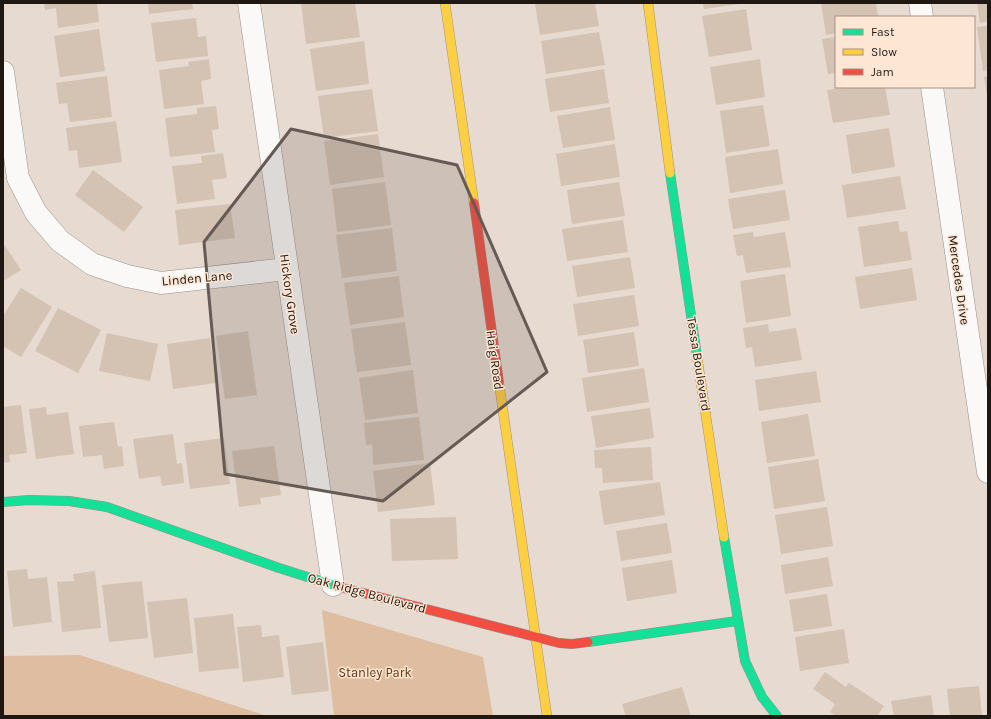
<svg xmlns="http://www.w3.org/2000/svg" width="991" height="719" viewBox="0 0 991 719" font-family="Karla,sans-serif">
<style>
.green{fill:#debda1}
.building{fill:#d4c2b3}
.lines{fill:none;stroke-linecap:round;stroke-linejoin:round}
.street-casing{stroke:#9a9089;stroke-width:23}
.fast-casing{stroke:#9a9089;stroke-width:10}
.slow-casing{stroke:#9a9089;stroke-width:10}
.jam-casing{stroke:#9a9089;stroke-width:10}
.street{stroke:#fbf9f8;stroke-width:22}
.fast{stroke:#16e098;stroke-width:9}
.slow{stroke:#ffcf43;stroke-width:9}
.jam{stroke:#f24e42;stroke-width:9}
.marked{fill:#655b54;fill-opacity:0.2;stroke:#655b54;stroke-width:3;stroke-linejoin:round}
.labels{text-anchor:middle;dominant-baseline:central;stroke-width:3;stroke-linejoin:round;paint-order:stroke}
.street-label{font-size:13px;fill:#1f1711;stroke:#fde6d4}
.park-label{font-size:13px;fill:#60370d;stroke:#fde6d4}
</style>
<rect width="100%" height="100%" fill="#e7dad0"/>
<g class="green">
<polygon points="322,610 483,657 493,716 334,716"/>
<polygon points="80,655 267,716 3,716 3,656"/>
</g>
<g class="building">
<polygon points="44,3 97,3 99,22 58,28 56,8 45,10"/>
<polygon points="148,3 192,3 193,9 149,14"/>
<polygon points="301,3 355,3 360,37 306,44"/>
<polygon points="541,3 595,3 599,26 540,35 535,4"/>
<polygon points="703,3 739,3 739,4 704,9"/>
<polygon points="821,3 876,3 878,17 836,17 836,33 826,35"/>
<polygon points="977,3 988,3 988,21 980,23"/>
<polygon points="746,9 752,50 709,57 702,16"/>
<polygon points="196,18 198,37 206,36 208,56 156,62 151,23"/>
<polygon points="988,26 988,70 983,71 977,27"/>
<polygon points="99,29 105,71 60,77 54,36"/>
<polygon points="599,32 605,65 546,74 541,41"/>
<polygon points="836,37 836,73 828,74 822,39"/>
<polygon points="364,41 369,84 316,91 310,49"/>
<polygon points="209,59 211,79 201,81 204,104 164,109 159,70 189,66 188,62"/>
<polygon points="760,59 765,97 716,105 710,67"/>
<polygon points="604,69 609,103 550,112 545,79"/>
<polygon points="107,76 112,117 70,122 67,103 59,104 56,83"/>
<polygon points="988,76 988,95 987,95 984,77"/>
<polygon points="850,87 885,87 890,115 833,123 827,90"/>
<polygon points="372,89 378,131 324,138 318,96"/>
<polygon points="763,105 770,146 726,153 720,111"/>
<polygon points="216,106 219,129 212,130 215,152 170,157 165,118 197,114 197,108"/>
<polygon points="610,107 615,140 563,148 557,116"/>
<polygon points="116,121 122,162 79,168 77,150 69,151 66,128"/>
<polygon points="889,128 895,167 852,174 846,135"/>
<polygon points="378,134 384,177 330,185 324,141"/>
<polygon points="615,144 620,177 561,186 556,154"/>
<polygon points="778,149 783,184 730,193 725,157"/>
<polygon points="223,153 227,178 212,180 215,199 177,204 172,166 202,163 201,156"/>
<polygon points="93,170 143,207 124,232 75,195"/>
<polygon points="900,176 906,209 847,218 842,185"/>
<polygon points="385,182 391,225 337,232 332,189"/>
<polygon points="619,182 625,216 572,224 567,190"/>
<polygon points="785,190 790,220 733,229 728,199"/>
<polygon points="230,204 235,238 179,245 175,210"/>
<polygon points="623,220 628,252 567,261 562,229"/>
<polygon points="898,221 900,232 907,231 912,260 864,267 858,227"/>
<polygon points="392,228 397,271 342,278 336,235"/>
<polygon points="753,232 754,237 785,232 791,267 746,273 743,255 737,256 733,235"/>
<polygon points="3,243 21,270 3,281"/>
<polygon points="630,257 635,288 577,297 572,266"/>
<polygon points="912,268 917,300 860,309 855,277"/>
<polygon points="785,274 791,316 746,323 740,281"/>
<polygon points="399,276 404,317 350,325 344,283"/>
<polygon points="21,288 52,307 21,357 3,346 3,316"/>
<polygon points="634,295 639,326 578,336 573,304"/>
<polygon points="58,308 101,330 78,373 35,351"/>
<polygon points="405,322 411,365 357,372 351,329"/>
<polygon points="768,324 769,332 796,328 802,360 755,367 752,347 746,348 743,328"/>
<polygon points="248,331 257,395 225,399 216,336"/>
<polygon points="634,332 639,366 588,373 583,340"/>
<polygon points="107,333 158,344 150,381 99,371"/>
<polygon points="210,338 216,383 173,389 167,344"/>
<polygon points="644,368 649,402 587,412 582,378"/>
<polygon points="413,370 418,413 365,420 359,378"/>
<polygon points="816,371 821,402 759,411 755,380"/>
<polygon points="21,405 27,453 9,455 10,462 3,463 3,407"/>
<polygon points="46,407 47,415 68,412 74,454 36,459 29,409"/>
<polygon points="650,408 654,438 596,448 591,416"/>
<polygon points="808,414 815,456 767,463 761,422"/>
<polygon points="419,417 424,460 373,465 372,444 366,445 364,423"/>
<polygon points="114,422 118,447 122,446 124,466 104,469 102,455 83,457 79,426"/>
<polygon points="173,434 177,464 182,463 184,483 162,486 160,476 139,479 133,439"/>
<polygon points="224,438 230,484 190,489 184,443"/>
<polygon points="274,446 281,495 260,498 261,504 239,507 232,451"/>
<polygon points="651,447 653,480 603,483 602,468 595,468 594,450"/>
<polygon points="818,459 825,501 774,509 768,467"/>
<polygon points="430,463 435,505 378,512 373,471"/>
<polygon points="660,482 665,515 604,525 599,491"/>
<polygon points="827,507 833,546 781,554 775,515"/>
<polygon points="456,517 458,559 392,561 390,519"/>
<polygon points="667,523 672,553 621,561 616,531"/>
<polygon points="828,557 833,586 785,594 781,565"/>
<polygon points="672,560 677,593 627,601 622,568"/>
<polygon points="27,569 28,579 47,577 52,622 13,627 7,571"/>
<polygon points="95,571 101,628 62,632 57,582 74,581 73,574"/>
<polygon points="142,581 148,638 109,642 102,585"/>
<polygon points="827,594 832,626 794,632 789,600"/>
<polygon points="187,598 193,653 154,658 147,602"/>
<polygon points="233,614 239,668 199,672 194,618"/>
<polygon points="261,625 262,637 279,635 284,677 243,682 237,627"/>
<polygon points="844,629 849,663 800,671 795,637"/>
<polygon points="323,642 329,691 292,695 286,647"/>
<polygon points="825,672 846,687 849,683 884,706 877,716 836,716 830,712 835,704 813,689"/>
<polygon points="979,686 982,716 950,716 947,689"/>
<polygon points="682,687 691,716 626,716 622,704"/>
<polygon points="931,695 934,716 894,716 891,701"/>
</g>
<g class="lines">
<g class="street-casing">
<g id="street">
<polyline points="249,3 333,585"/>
<polyline points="920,3 922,17"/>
<polyline points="3,72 18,178 36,213 60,241 92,264 127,276 161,283 287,269"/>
<polyline points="932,87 988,472"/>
</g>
</g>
<g class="fast-casing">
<g id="fast">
<polyline points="670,173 697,356"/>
<polyline points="3,502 29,500 69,501 107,507 279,568 336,586"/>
<polyline points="724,537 745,661 762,697 777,716"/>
<polyline points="588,642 737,621"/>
</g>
</g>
<g class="slow-casing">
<g id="slow">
<polyline points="445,3 474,203"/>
<polyline points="648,3 670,173"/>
<polyline points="697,356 724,537"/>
<polyline points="499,383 547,716"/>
</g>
</g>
<g class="jam-casing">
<g id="jam">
<polyline points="474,203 499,383"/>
<polyline points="336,586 559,643 572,644 588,642"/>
</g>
</g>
<use href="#street" class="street"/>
<use href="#fast" class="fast"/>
<use href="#slow" class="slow"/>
<use href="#jam" class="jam"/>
</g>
<path class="marked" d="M291,129L457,165L547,372L383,501L225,474L204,242Z"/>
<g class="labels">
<g class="street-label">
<text transform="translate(197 278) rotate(-5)">Linden Lane</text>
<text transform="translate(959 280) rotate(82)">Mercedes Drive</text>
<text transform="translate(290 294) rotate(82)">Hickory Grove</text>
<text transform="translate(495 360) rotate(82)">Haig Road</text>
<text transform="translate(699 364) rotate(81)">Tessa Boulevard</text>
<text transform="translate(367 593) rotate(15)">Oak Ridge Boulevard</text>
</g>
<g class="park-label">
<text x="375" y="672">Stanley Park</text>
</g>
</g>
<rect width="991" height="719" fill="none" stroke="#1f1711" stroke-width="8"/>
<rect x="835" y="16" width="140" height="72" fill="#fde6d4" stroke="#a49386"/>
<rect x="843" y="29" width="20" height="6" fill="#16e098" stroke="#a49386"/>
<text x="871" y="36" font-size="12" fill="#1f1711">Fast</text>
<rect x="843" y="49" width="20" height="6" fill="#ffcf43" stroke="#a49386"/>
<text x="871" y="56" font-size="12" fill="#1f1711">Slow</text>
<rect x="843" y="69" width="20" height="6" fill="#f24e42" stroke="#a49386"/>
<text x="871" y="76" font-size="12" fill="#1f1711">Jam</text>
</svg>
